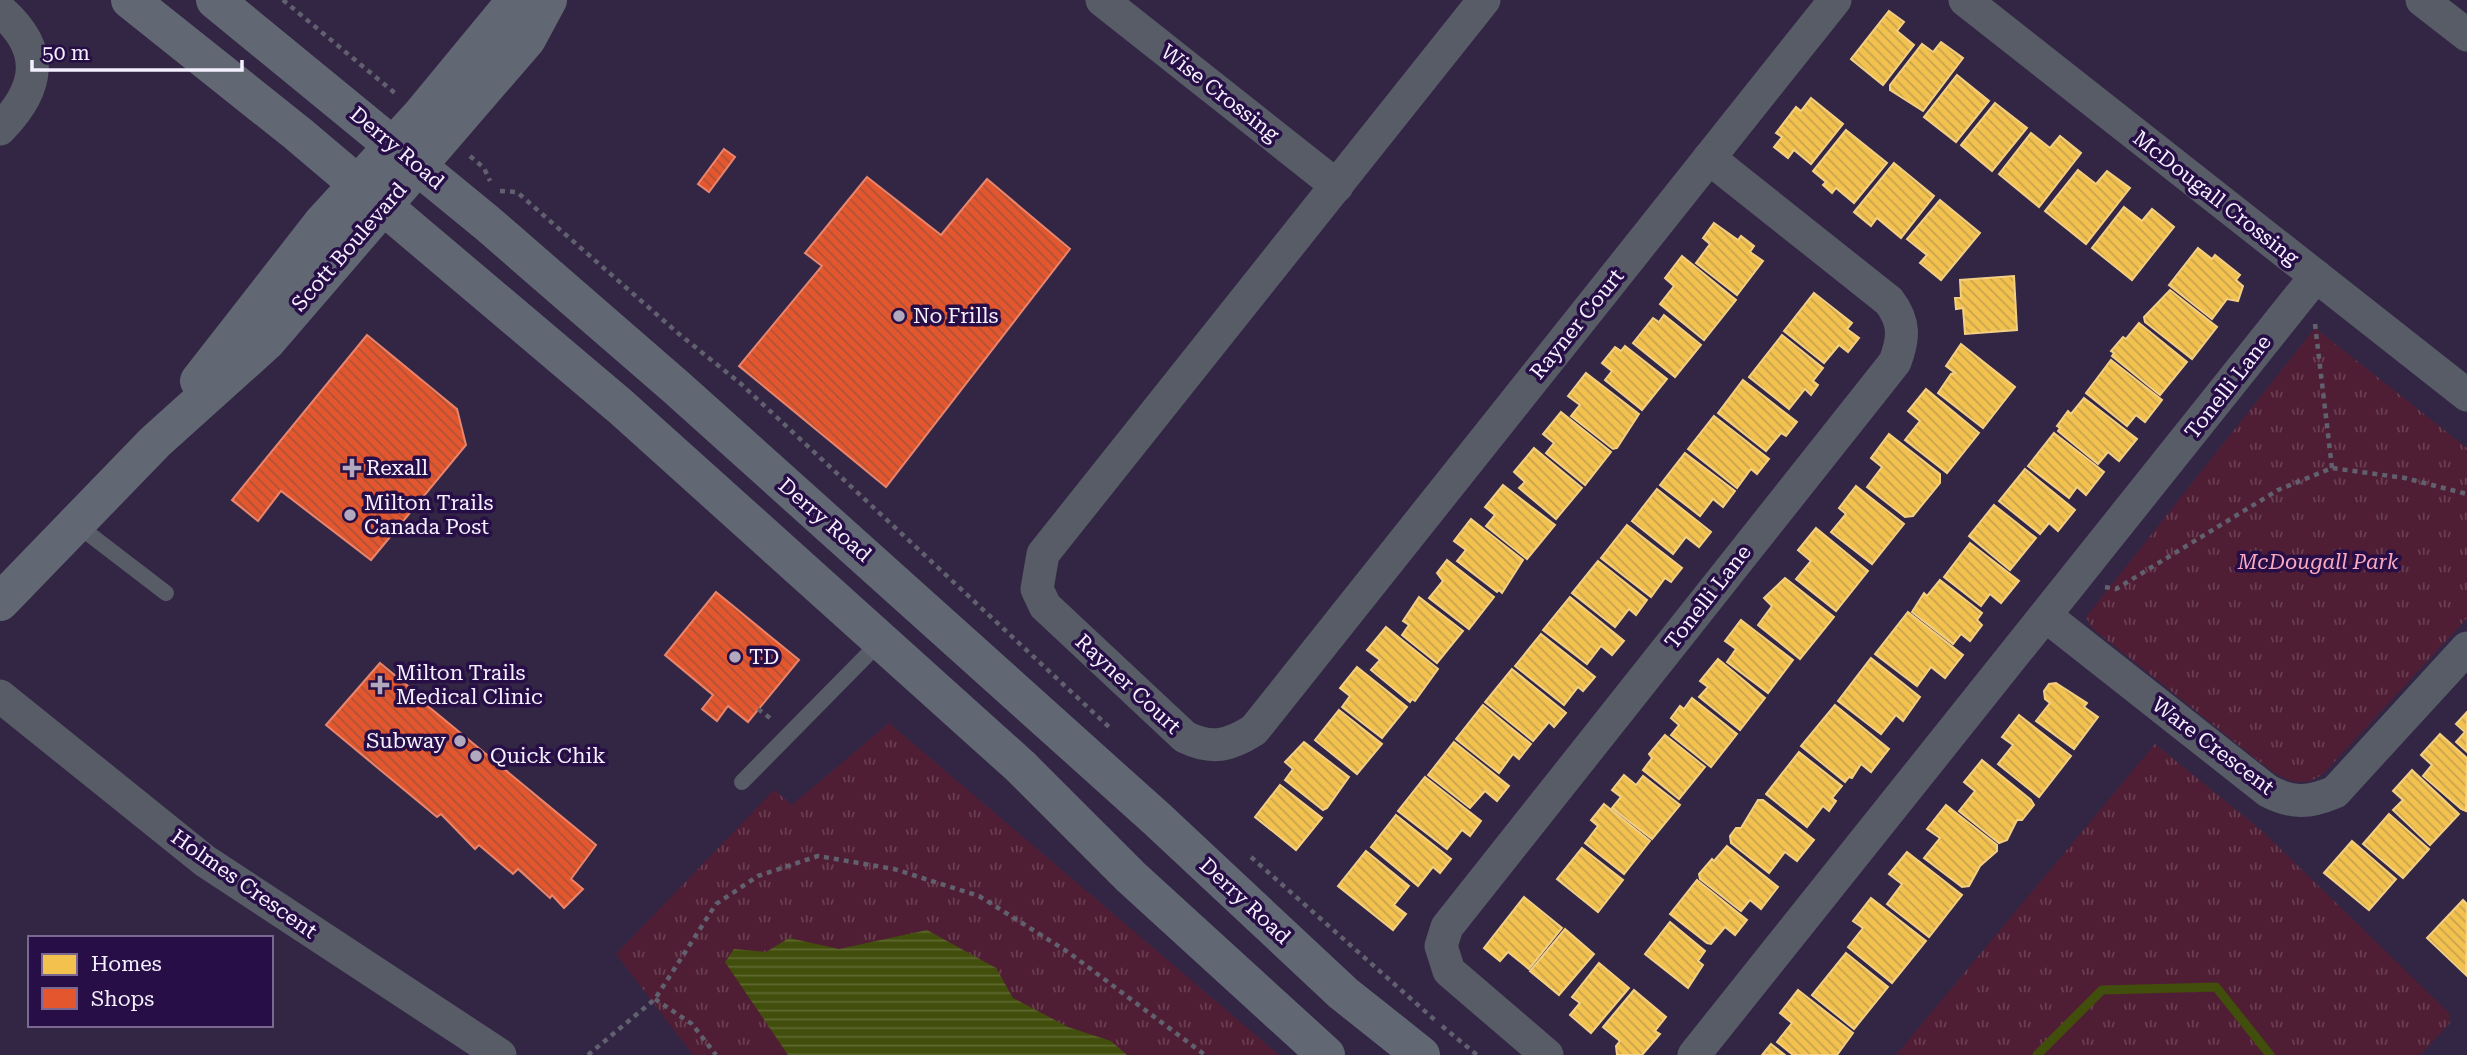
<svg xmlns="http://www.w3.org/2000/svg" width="2467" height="1055" viewBox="0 0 2467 1055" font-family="'Roboto Serif',serif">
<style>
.grass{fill:url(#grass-tufts)}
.water{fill:url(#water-rules)}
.homes{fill:url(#homes-back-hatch);stroke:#f3cf83;stroke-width:2}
.shops{fill:url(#shops-back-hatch);stroke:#e9856d;stroke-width:2}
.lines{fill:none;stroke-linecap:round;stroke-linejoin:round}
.stream{stroke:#424e0b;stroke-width:9}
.path{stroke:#61606e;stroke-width:4.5;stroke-dasharray:5 5;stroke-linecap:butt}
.lane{stroke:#575c67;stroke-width:16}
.street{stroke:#575c67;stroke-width:33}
.secondary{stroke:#616874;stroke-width:38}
.poi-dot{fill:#b1a9be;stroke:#280e46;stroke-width:2.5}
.labels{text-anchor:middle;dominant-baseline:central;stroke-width:7;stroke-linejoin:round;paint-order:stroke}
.street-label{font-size:21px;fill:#f5f0ff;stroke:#280e46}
.poi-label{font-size:21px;fill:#f5f0ff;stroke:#280e46;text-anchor:start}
.park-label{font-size:21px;font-style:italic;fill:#faa9c1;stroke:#280e46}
</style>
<defs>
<pattern id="grass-tufts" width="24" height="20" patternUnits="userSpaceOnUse" patternTransform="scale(1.75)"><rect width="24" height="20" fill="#501e34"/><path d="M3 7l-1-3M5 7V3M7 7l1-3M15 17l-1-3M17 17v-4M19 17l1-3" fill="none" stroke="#6a3f52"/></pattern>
<pattern id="water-rules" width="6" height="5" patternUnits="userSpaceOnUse" patternTransform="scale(1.75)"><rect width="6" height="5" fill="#424e0b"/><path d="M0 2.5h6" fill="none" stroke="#5e6830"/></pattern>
<pattern id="homes-back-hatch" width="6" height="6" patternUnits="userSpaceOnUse" patternTransform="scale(1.75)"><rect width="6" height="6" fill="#f2c14e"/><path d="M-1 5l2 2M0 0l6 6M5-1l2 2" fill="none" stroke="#c8a34e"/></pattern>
<pattern id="shops-back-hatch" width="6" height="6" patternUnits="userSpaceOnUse" patternTransform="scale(1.75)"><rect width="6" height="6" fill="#e4572e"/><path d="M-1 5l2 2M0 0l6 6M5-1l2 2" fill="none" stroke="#ae5238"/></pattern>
</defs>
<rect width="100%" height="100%" fill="#332644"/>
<g class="grass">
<path d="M2315,328L2467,448V618L2325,772C2304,790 2285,781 2265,766L2092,628L2086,617Z"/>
<polygon points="889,723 1279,1055 693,1055 616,954 774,790 792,805"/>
<polygon points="2155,744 2262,831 2450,1014 2450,1023 2420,1055 1896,1055"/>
</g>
<polygon class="water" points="927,930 996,968 1013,998 1068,1027 1111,1041 1127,1055 788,1055 725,962 734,949 766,952 789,938 839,949"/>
<g class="homes">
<polygon points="1889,11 1904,22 1897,31 1914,45 1883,85 1851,59"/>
<polygon points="1941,42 1963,58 1923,111 1890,90 1890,85 1922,44 1933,52"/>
<polygon points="1957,75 1989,101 1956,142 1924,117"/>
<polygon points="1811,98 1843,124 1811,164 1794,150 1788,158 1774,147 1782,137 1776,133 1796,107 1801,111"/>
<polygon points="1995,103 2027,128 1992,171 1961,145"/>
<polygon points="1846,130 1887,163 1854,203 1836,188 1832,193 1823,185 1826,182 1813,171"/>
<polygon points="2031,133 2050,148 2060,136 2081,153 2039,207 1999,174"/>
<polygon points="1894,163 1934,196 1901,238 1877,218 1871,226 1854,212"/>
<polygon points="2078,170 2096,184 2107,171 2130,188 2086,244 2045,211"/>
<polygon points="1940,200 1980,233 1941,280 1920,263 1927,255 1907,239"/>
<polygon points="2124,207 2142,221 2152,209 2174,227 2132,280 2092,248"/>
<polygon points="1714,223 1738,240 1741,236 1754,246 1750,252 1763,261 1737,295 1696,263 1710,244 1703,238"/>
<polygon points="2198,248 2212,259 2215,255 2240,275 2236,280 2243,286 2238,301 2227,299 2212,319 2169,285"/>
<polygon points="1682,256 1736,300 1704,340 1660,304 1674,286 1665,278"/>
<polygon points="2014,276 2017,330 1965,334 1963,308 1956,309 1955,298 1961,298 1960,280"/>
<polygon points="2170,290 2217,327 2192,359 2145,322 2144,317"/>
<polygon points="1814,293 1852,323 1847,329 1859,338 1848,352 1839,345 1824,363 1784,331"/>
<polygon points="1664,315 1701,345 1675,377 1633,343 1653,318 1659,322"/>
<polygon points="2139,323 2187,362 2160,395 2112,356 2114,353 2111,351 2123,337 2126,339"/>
<polygon points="1782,335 1823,368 1813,381 1818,385 1811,395 1805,389 1789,409 1749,377"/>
<polygon points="1961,344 2015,387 1983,428 1938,393 1951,374 1955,373 1946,366"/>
<polygon points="1625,346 1667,379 1642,410 1605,380 1612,371 1602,363 1615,347 1621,351"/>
<polygon points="2111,360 2162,400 2145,422 2136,415 2127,426 2086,393"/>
<polygon points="1586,373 1639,414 1617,448 1613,449 1571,416 1580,405 1568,396"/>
<polygon points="1743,380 1797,422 1786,436 1781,433 1766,451 1718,413"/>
<polygon points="1926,389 1979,433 1947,473 1905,440 1920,421 1908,411"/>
<polygon points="2084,398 2137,439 2119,461 2108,452 2098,464 2058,431 2060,428 2057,426 2068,411 2071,414"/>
<polygon points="1561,412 1611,452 1585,485 1546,453 1554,443 1543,434"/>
<polygon points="1714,416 1769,459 1757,474 1751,469 1737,488 1688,449"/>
<polygon points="2054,433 2104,472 2086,495 2077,487 2069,498 2028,466"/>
<polygon points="1889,434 1940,474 1940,483 1913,516 1905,517 1867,487 1882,467 1871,458"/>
<polygon points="1534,448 1582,488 1556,519 1519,488 1525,482 1514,472"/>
<polygon points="1685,453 1735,491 1723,507 1713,499 1700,516 1660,485"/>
<polygon points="2025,469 2075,510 2058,531 2049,523 2040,534 1999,501"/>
<polygon points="1503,485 1555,525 1527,559 1486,526 1495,515 1485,507"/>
<polygon points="1856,486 1904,524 1872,564 1831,532 1846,514 1839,508"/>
<polygon points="1657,489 1711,532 1699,547 1686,537 1673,554 1632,521"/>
<polygon points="1994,505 2036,538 2010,570 1969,536"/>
<polygon points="1471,519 1523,560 1502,593 1499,590 1497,592 1457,561 1466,550 1454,541"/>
<polygon points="1627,525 1682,568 1671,582 1665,578 1651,597 1601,558"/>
<polygon points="1816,528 1868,571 1836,611 1796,579 1811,561 1798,550"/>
<polygon points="1970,543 2019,581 2001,603 1990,594 1981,606 1944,577"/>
<polygon points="1447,560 1494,597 1469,629 1429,598 1443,581 1437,573"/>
<polygon points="1598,561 1647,600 1636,615 1629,609 1615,627 1572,593"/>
<polygon points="1785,578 1834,617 1800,659 1758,625 1772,606 1764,598"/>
<polygon points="1940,580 1982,613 1977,620 1982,625 1970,641 1961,634 1953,644 1912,612 1924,593 1927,596"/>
<polygon points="1419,597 1463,631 1437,663 1402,635 1409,625 1403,621"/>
<polygon points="1570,597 1624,641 1612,655 1601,646 1587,664 1543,630"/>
<polygon points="1908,612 1963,655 1945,678 1931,667 1917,686 1875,654"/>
<polygon points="1741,620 1793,660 1768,693 1727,662 1736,649 1725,641"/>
<polygon points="1386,627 1438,669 1415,701 1412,699 1410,702 1371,670 1380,660 1367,650"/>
<polygon points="1541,634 1595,677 1583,691 1578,687 1564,705 1515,666"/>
<polygon points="1871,658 1920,697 1903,721 1896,715 1881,734 1838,701"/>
<polygon points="1718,659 1765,698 1740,730 1699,697 1708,687 1700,681"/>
<polygon points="1357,667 1407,707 1382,738 1342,707 1350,696 1340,688"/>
<polygon points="1512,669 1566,713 1554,727 1549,722 1533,741 1485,702"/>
<polygon points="2056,683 2087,703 2084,707 2098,717 2074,749 2036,721 2050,703 2045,699 2044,691 2049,684"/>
<polygon points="1692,698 1737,734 1711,767 1671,735 1679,725 1671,718 1680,706 1684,709"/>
<polygon points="1483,705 1531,744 1519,759 1513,754 1499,773 1456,739"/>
<polygon points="1835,705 1889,749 1871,772 1861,764 1852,778 1849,777 1845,782 1801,746"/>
<polygon points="1339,710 1382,744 1357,774 1315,740"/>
<polygon points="2467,712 2467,752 2456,742 2465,732 2456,724"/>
<polygon points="2019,715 2071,756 2039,797 1998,764 2013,745 2002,737"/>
<polygon points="2440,734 2467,758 2466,811 2461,809 2423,776 2432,765 2421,755"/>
<polygon points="1665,735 1705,767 1679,799 1643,770 1652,758 1649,754"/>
<polygon points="1304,742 1349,777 1327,808 1323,810 1285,780 1293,769 1285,762"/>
<polygon points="1454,742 1509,786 1497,801 1485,791 1470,808 1428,775"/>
<polygon points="1799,752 1842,786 1832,798 1836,801 1829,811 1823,806 1807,827 1766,794"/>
<polygon points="1982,760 2031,800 2034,805 2022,820 2017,820 2007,840 1999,843 1959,811 1975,791 1964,782"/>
<polygon points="2412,770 2459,814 2430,845 2393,810 2403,800 2393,791"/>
<polygon points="1624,775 1636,785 1643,776 1680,805 1652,839 1612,808 1621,797 1612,790"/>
<polygon points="1425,777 1481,821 1470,836 1462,830 1447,849 1398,811"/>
<polygon points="1280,785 1322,818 1296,850 1255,817"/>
<polygon points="1758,800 1763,800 1814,840 1797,861 1785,852 1769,873 1731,843 1730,836 1736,828 1741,828"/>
<polygon points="1604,804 1650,841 1624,874 1585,843 1598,826 1591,820"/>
<polygon points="1946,805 1997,845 1997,851 1980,866 1969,886 1962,887 1924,858 1940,838 1927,829"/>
<polygon points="2389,814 2429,849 2403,878 2363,844"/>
<polygon points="1396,815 1451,859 1440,873 1433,867 1418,886 1371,847"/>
<polygon points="2352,841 2396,879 2369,910 2324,873"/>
<polygon points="1727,846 1778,887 1761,909 1750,900 1741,911 1700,879 1699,874 1712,859 1714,861"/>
<polygon points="1582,848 1623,880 1598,912 1557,879"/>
<polygon points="1366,851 1409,886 1394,905 1406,914 1393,930 1338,886"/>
<polygon points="1907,852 1962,895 1929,937 1887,904 1902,884 1889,874"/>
<polygon points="1697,880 1747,920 1735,935 1725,927 1711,944 1707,943 1670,914"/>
<polygon points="1524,897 1562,928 1529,969 1508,952 1500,961 1484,948"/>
<polygon points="1871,898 1926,941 1892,983 1848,947 1863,928 1853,921"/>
<polygon points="2463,900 2467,904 2466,975 2427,938"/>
<polygon points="1670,922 1705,951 1698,961 1703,965 1688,988 1645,954"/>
<polygon points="1565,929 1594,954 1559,995 1530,971"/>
<polygon points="1846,953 1888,987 1854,1029 1812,995"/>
<polygon points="1599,963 1629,988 1591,1033 1570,1015 1580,1003 1572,997"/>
<polygon points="1634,990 1666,1017 1655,1031 1660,1034 1642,1055 1617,1055 1616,1046 1620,1041 1603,1027"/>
<polygon points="1798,990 1853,1033 1837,1055 1793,1055 1777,1042 1792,1023 1780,1013"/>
<polygon points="1771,1044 1785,1055 1762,1055"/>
</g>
<g class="shops">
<polygon points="724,149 735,157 709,192 698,184"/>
<polygon points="867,177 941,235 987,179 1070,249 886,487 739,366 822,266 805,253"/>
<polygon points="367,335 457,409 466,445 371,560 281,491 258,521 232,500"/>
<polygon points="716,592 799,660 748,722 728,706 717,721 702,709 713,695 665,655"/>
<polygon points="380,663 425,700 423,702 596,845 571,879 583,889 564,908 552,895 550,898 518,869 513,874 479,845 475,849 441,814 437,817 326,725"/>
</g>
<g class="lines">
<polyline class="stream" points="2037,1055 2102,990 2216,987 2270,1055"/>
<g class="path">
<polyline points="283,0 396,94"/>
<polyline points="470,156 484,168 490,181"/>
<polyline points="500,191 517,192 679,334 740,383 1110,728"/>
<polyline points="2315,324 2332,468"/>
<polyline points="2105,587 2116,589 2278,490 2332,468 2405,478 2467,494"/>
<polyline points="758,709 774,721"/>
<polyline points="1251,857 1436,1021"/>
<polyline points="655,999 692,1024 716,1055"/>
<polyline points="1442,1026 1477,1055"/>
<polyline points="588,1055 655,999 716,904 758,876 818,856 894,869 979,896 1068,952 1205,1055"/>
</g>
<g class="lane">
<polyline points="76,524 166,593"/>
<polyline points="742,782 880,642"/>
</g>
<g class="street">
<polyline points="1102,0 1337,186"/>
<path d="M1484,0L1043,554L1037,589L1045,606L1185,737C1212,750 1229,746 1254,730L1835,0"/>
<polyline points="1965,0 2467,395"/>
<polyline points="2422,0 2467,35"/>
<path d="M0,10C46,50 40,88 0,129"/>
<path d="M2046,616L2268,791C2293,804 2309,803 2335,792L2467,648"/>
<polyline points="0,696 205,861 500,1055"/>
<path d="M1547,1055L1449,971L1441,946L1447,927L1895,362C1904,338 1905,322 1889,301L1709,158"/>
<polyline points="1694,1055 2316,276"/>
</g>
<g class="secondary">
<polyline points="130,0 297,133 621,407 1020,766 1131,877 1326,1055"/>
<polyline points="215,0 487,223 676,387 1157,819 1343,993 1421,1055"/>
<polyline points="199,381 323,222 421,115 516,0"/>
<polyline points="0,602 155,442 266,342 527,39 548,0"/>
</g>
</g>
<g class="poi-dot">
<circle cx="899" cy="316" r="7"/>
<path d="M348.5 457.5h7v7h7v7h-7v7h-7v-7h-7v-7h7z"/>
<circle cx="350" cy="515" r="7"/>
<circle cx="735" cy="657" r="7"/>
<path d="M376.5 674.5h7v7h7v7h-7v7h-7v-7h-7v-7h7z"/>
<circle cx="460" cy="741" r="7"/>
<circle cx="476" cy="756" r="7"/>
</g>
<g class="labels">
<g class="street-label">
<text transform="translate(1220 93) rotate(38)">Wise Crossing</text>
<text transform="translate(397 148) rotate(40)">Derry Road</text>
<text transform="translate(2216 198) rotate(38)">McDougall Crossing</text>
<text transform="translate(349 247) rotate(-49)">Scott Boulevard</text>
<text transform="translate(1577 324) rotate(-51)">Rayner Court</text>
<text transform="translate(2228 387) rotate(-52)">Tonelli Lane</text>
<text transform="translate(825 520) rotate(41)">Derry Road</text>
<text transform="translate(1708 597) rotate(-52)">Tonelli Lane</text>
<text transform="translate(1128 684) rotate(43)">Rayner Court</text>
<text transform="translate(2213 746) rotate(37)">Ware Crescent</text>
<text transform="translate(244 884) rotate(35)">Holmes Crescent</text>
<text transform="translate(1245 901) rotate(43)">Derry Road</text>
</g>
<g class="poi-label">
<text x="913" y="316">No Frills</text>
<text x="366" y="468">Rexall</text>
<text x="364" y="503">Milton Trails<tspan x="364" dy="24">Canada Post</tspan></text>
<text x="749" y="657">TD</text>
<text x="396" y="673">Milton Trails<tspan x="396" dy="24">Medical Clinic</tspan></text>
<text x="446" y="741" text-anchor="end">Subway</text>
<text x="490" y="756">Quick Chik</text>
</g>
<g class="park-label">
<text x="2318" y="562">McDougall Park</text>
</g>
</g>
<rect x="28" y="936" width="245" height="91" fill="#280e46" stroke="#7a6890" stroke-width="2"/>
<rect x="42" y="954" width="35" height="21" fill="#f2c14e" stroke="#7a6890" stroke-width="2"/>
<text x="91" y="971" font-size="21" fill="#f5f0ff">Homes</text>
<rect x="42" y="988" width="35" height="21" fill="#e4572e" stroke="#7a6890" stroke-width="2"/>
<text x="91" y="1006" font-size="21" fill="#f5f0ff">Shops</text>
<path d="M32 60v10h210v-10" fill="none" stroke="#f5f0ff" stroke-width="3.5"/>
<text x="42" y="60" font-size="21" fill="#f5f0ff" stroke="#280e46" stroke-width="5" paint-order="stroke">50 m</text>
</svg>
